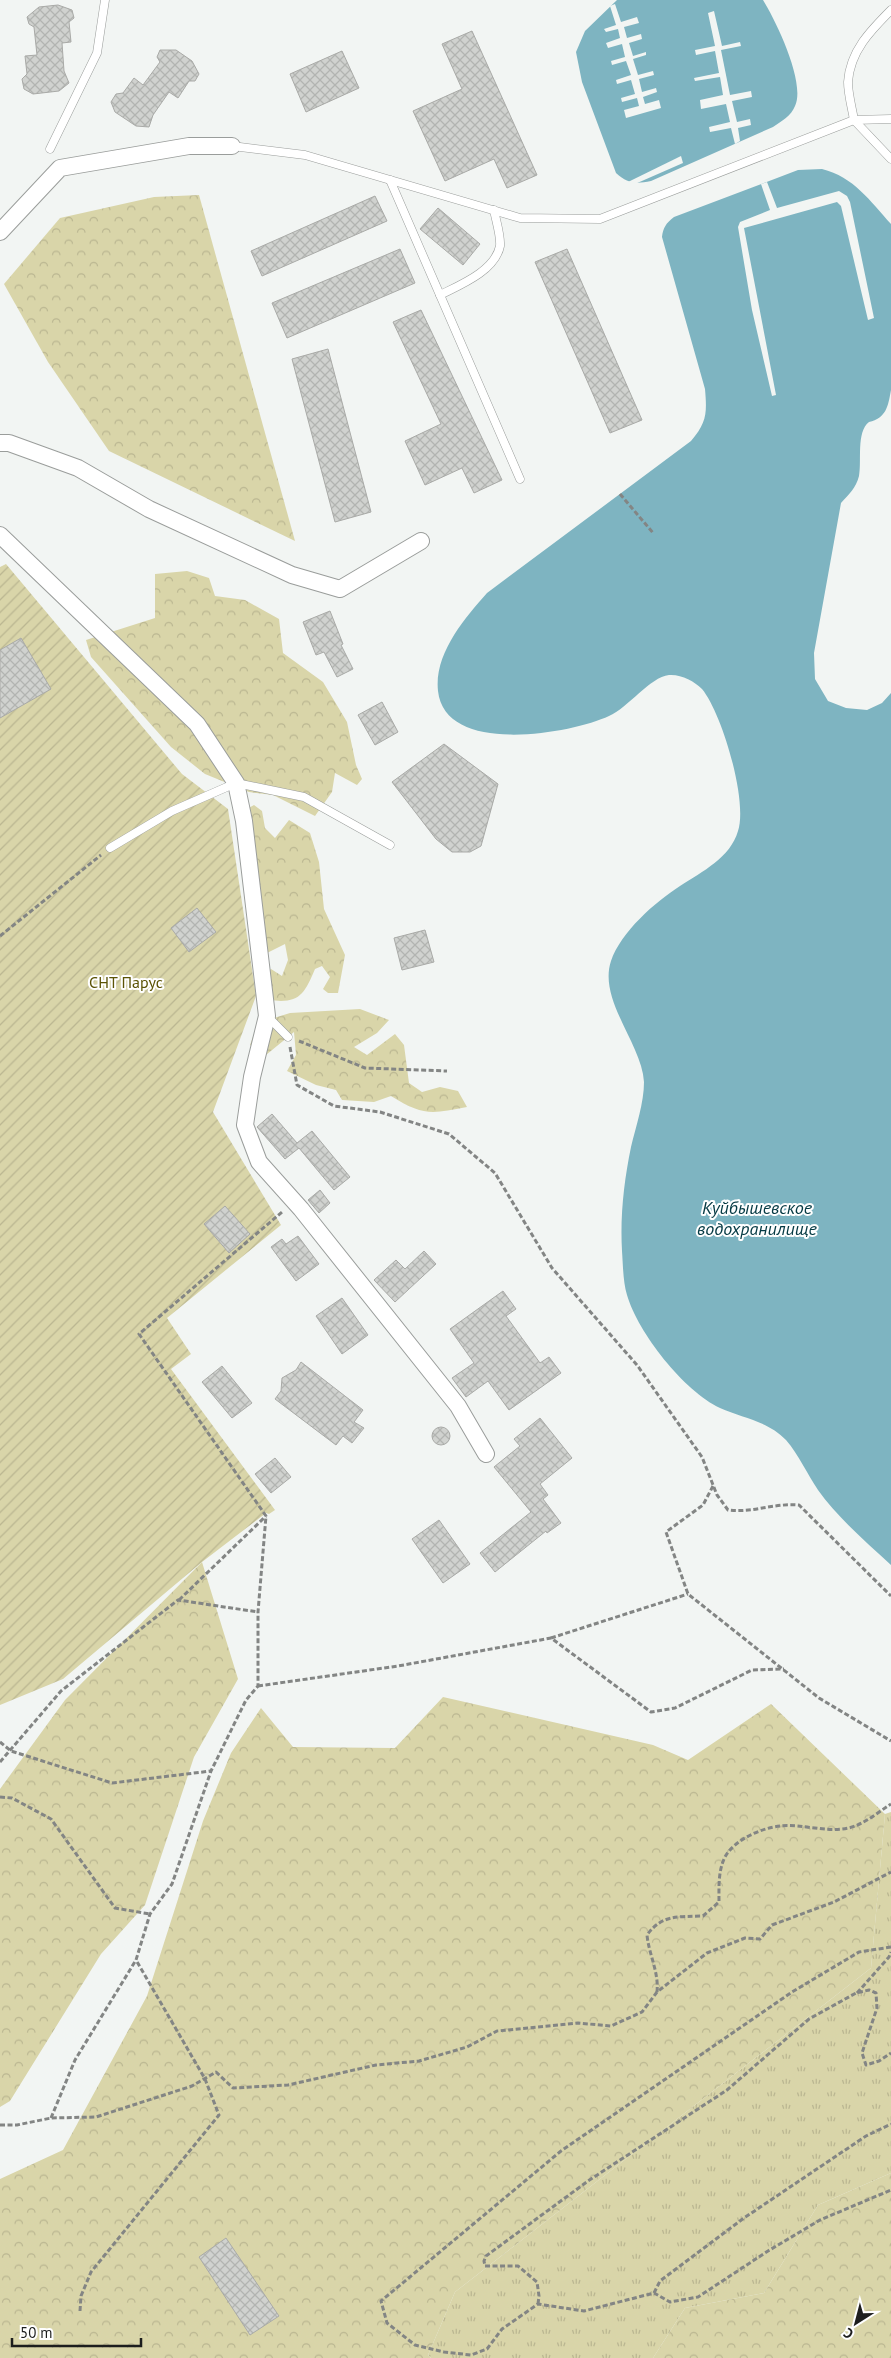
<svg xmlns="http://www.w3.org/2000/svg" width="891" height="2358" viewBox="0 0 891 2358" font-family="'PT Sans',sans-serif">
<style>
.grass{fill:url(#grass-tufts)}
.forest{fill:url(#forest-crowns)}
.garden{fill:url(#garden-furrows)}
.water{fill:#7eb4c1}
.pier{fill:#f2f5f3}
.building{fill:url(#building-cross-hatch);stroke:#a9aaa7}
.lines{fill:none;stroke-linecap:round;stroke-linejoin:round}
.service-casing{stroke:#9a9d9b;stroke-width:9}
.minor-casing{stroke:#9a9d9b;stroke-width:18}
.path{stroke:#838584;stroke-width:3;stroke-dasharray:5 2.5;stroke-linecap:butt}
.service{stroke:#fff;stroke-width:8}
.minor{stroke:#fff;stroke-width:16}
.labels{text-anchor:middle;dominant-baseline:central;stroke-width:4;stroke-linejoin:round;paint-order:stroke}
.park-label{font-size:16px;fill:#5b5305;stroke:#fff}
.water-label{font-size:18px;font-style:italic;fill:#043943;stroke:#fff}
</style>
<defs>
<pattern id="grass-tufts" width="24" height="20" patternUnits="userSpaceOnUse" patternTransform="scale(1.25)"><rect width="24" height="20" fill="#d9d5a9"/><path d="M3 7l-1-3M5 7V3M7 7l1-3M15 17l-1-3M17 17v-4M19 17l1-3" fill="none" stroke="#bab691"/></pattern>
<pattern id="forest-crowns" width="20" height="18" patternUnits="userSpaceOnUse" patternTransform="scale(1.25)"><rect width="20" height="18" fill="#d9d5a9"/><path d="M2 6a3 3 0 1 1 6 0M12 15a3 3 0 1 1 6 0" fill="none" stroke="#bab691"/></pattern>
<pattern id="garden-furrows" width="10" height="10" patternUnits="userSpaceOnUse" patternTransform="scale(1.25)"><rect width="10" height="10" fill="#d9d5a9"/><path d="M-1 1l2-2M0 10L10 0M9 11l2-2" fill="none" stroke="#bab691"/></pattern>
<pattern id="building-cross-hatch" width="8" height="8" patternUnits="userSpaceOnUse" patternTransform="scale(1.25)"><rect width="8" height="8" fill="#d0d2cf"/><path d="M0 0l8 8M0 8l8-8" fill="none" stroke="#b2b4b1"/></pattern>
</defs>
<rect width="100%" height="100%" fill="#f2f5f3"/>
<polygon class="grass" points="891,1812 891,2173 818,2205 764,2293 685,2308 653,2358 431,2358 428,2355 455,2292 871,1968 885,1814"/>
<g class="forest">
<polygon points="199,195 295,541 109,451 48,362 4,284 60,218 154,197"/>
<polygon points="187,571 209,578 215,596 245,600 279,619 283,653 323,682 347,722 356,765 362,779 357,785 335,773 332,792 315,816 273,795 249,792 205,774 171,747 91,657 86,640 155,618 155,574"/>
<path d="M254,805L262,811L265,828L275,838L289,820L310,833L319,862L324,909L345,955L338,993H328L323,989L330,977L322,966L315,969C304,995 299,1004 269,1000L259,982L271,969L282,976L288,960L285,944L267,953L236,815Z"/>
<path d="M360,1009L389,1020L377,1033L354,1047L367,1055L395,1034L404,1045L409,1083L422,1092L440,1087L458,1091L467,1107C431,1114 423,1116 391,1096L374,1102L342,1100L336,1090L316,1085L287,1071L296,1055L294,1032L266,1055L250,1045L258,1023L290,1013Z"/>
<polygon points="202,1562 238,1679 194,1757 145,1905 101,1954 10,2101 0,2107 0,1789 65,1700"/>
<polygon points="443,1697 653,1745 688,1760 771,1704 885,1814 871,1968 455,2292 428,2355 431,2358 0,2358 0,2179 63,2150 147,1996 203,1821 231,1753 261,1708 293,1747 395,1748"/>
<polygon points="891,2173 891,2358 653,2358 685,2308 764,2293 818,2205"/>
</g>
<polygon class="garden" points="6,564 182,774 228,809 256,996 213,1112 281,1225 167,1318 191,1354 171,1369 275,1510 269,1514 266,1513 202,1562 63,1679 0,1705 0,567"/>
<g class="water">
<path d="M617,0H763C776,21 806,83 795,106C791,116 782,121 773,127L651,181C636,184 628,184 616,173L582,82L576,52L585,31Z"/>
<path d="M822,169C854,177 870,201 891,224V390C888,407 886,418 869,422C856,432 862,461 859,476C856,488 849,494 841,503L814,653L815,679L828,701L846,708L867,710L882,703L891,693V1565C866,1542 838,1518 818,1490C807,1474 799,1455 786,1440C768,1421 742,1418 720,1408C684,1391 638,1333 627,1295C623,1282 623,1265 622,1251C620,1216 624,1181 631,1147C636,1126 644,1103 644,1082C642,1044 598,1000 611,961C621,932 655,902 680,886C703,871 730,858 738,831C748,801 722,713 702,689C694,681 681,674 669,675C650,677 628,708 609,716C570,734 445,756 438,691C434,654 464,619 487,593L691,441C707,422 707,413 705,389L662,237C663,228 666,223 674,217L798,170Z"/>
</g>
<g class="pier">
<polygon points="615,4 621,22 637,17 639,23 624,27 627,38 641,34 642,39 629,43 633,56 646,52 646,55 633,59 638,75 653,71 654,75 639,79 642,92 656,88 657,92 643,97 645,104 659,100 661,108 626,118 624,110 639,106 637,98 622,102 621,98 635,94 631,80 617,84 616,80 631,75 626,61 612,65 611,61 625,57 622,44 608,48 606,43 620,38 618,29 606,32 604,29 616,25 610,6"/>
<polygon points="714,11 722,46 740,42 741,46 721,50 730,95 751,91 752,97 732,101 737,122 750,119 751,125 738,128 740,141 735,144 731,128 710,132 709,127 730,122 726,104 701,109 700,100 723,95 720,77 695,81 694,78 719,73 715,51 696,55 695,50 715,46 708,13"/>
<polygon points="681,156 683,163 635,184 628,182"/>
<polygon points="767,182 777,208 839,191 847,196 850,202 874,318 868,320 841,206 837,202 744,228 776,395 772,396 752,310 738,227 740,222 770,210 761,184"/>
</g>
<g class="building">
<polygon points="58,5 72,10 74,18 69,22 71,42 62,43 64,71 69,83 59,91 33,94 24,89 22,79 27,74 25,56 37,55 34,27 29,24 27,17 39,7"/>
<polygon points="472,31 537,175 507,188 494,159 445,181 413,111 462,89 442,44"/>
<polygon points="160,50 176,50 192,61 199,74 195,81 189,81 178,98 169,92 153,115 149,127 136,126 115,112 111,102 116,94 123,93 134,78 143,85 160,62 157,57"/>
<polygon points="342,51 359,88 306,112 290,74"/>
<polygon points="375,196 387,221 262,276 251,251"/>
<polygon points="438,208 480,244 463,265 420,229"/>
<polygon points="400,249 415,283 287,338 272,303"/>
<polygon points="567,249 642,420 610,433 535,262"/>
<polygon points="421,310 502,480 474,493 462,468 425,485 405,441 441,424 393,322"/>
<polygon points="328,349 371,512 335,522 292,359"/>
<polygon points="330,611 343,644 341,645 353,669 337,677 324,652 316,655 303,622"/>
<polygon points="21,638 51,689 0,718 0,650"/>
<polygon points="382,702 398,732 375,745 358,715"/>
<polygon points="444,744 498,784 481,846 470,852 452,852 436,839 392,782"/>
<polygon points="197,908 216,932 189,952 171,928"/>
<polygon points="425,930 434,962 402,970 394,938"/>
<polygon points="272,1114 297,1143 312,1131 350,1177 334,1190 299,1148 285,1159 257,1127"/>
<polygon points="320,1190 330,1203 319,1213 308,1200"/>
<polygon points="225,1206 250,1234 229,1253 204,1224"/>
<polygon points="298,1236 319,1264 296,1281 271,1247 282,1239 286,1244"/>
<polygon points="424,1251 436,1264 395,1302 374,1280 396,1260 405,1269"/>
<polygon points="503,1291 516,1309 506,1316 540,1363 549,1357 561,1373 509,1410 488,1381 466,1397 452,1378 474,1363 450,1329"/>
<polygon points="342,1298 368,1335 342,1354 316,1316"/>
<polygon points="301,1362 363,1410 354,1422 364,1428 352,1443 343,1436 336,1445 275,1399 281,1391 282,1378 296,1370"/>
<polygon points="222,1366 252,1403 232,1418 202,1382"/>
<polygon points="540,1418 572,1458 540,1484 548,1495 543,1499 561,1523 547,1533 546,1531 495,1572 480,1553 531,1512 494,1467 520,1446 514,1439"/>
<circle cx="441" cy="1436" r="9"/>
<polygon points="275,1458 291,1477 271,1493 255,1474"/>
<polygon points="439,1520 470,1564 443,1583 412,1539"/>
<polygon points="226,2238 279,2316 250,2335 199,2257"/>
</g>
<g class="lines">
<g class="service-casing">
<g id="service">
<path d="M891,10C871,30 850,51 848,82C848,94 852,108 854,120L891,119"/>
<polyline points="232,146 305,155 520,218 600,219 854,120 891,159"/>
<polyline points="50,149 97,53 105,0"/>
<polyline points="390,180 520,479"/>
<path d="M440,295C460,285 495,271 500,246C501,236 496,221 494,210"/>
<polyline points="110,848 172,811 236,783 304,797 390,845"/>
<polyline points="267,1016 288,1037"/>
</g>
</g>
<g class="minor-casing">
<g id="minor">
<polyline points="0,232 60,168 189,146 232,146"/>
<polyline points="0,443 9,443 78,468 149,509 292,575 340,589 421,541"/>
<polyline points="0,535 197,724 236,783 244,821 267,1016 252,1077 245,1125 259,1162 301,1209 458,1406 486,1454"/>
</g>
</g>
<g class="path">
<polyline points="620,494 654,534"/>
<polyline points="0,936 101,855"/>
<polyline points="299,1041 365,1068 447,1071"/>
<path d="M290,1047L297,1085L334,1106L380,1112L449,1134L495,1173L552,1268L637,1365L702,1457L717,1495L728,1510C753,1513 773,1503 799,1505L891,1596"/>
<polyline points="713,1486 703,1505 666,1532 688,1594 819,1698 891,1741"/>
<polyline points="179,1600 266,1516"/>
<polyline points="551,1638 688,1594"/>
<polyline points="258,1686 398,1666 551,1638 651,1712 675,1708 752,1670 784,1669"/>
<polyline points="0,1742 11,1751 112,1783 211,1771"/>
<polyline points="0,1762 61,1691 178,1600 258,1612"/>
<polyline points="0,1797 12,1798 51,1819 115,1908 150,1914"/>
<polyline points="891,1947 859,1952 792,1992 561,2151 381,2301 387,2323 415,2345 444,2352 471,2355 487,2349 502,2329 538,2304 584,2311 654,2293 670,2302 698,2297 768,2251 820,2220 891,2190"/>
<path d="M657,1992C659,1972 649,1955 647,1935C662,1914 679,1917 703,1916L719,1902C719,1887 718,1871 725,1857C734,1840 761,1828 780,1826C801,1823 832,1835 855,1826C868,1821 880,1811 891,1804"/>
<polyline points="857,1993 889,1957 891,1952"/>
<polyline points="51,2118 75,2060 136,1960 150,1914 172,1884 211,1771 246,1700 258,1686 258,1612 266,1516 139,1334 282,1212"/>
<polyline points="0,2125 17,2125 51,2118 96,2117 192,2086 216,2072 233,2088 288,2085 376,2065 419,2061 467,2047 497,2031 578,2023 611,2026 642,2012 657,1992 707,1953 745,1938 760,1939 772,1925 834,1902 891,1872"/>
<polyline points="654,2293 660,2281 744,2218 866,2136 891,2124"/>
<polyline points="538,2304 539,2296 537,2282 518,2266 485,2266 484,2261 486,2256 588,2181 727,2090 809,2019 856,1993 869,1990 876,1993 877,2008 862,2053 866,2065 879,2061 891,2053"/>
<polyline points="80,2311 81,2296 91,2272 219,2115 205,2079 136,1960"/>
</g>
<use href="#service" class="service"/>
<use href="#minor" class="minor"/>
</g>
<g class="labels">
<g class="park-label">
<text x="126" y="982">СНТ Парус</text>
</g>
<g class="water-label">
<text x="757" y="1207">Куйбышевское<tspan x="757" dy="21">водохранилище</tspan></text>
</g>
</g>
<g transform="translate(856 2323) rotate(216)" stroke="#ffffff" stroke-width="4" paint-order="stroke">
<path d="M0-4L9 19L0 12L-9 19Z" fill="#1d1e1e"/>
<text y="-8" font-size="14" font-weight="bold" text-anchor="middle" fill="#1d1e1e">С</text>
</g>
<path d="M12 2338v8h129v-8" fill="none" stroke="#1d1e1e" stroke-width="2.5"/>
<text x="20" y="2338" font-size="15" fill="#1d1e1e" stroke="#ffffff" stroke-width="4" paint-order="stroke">50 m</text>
</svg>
